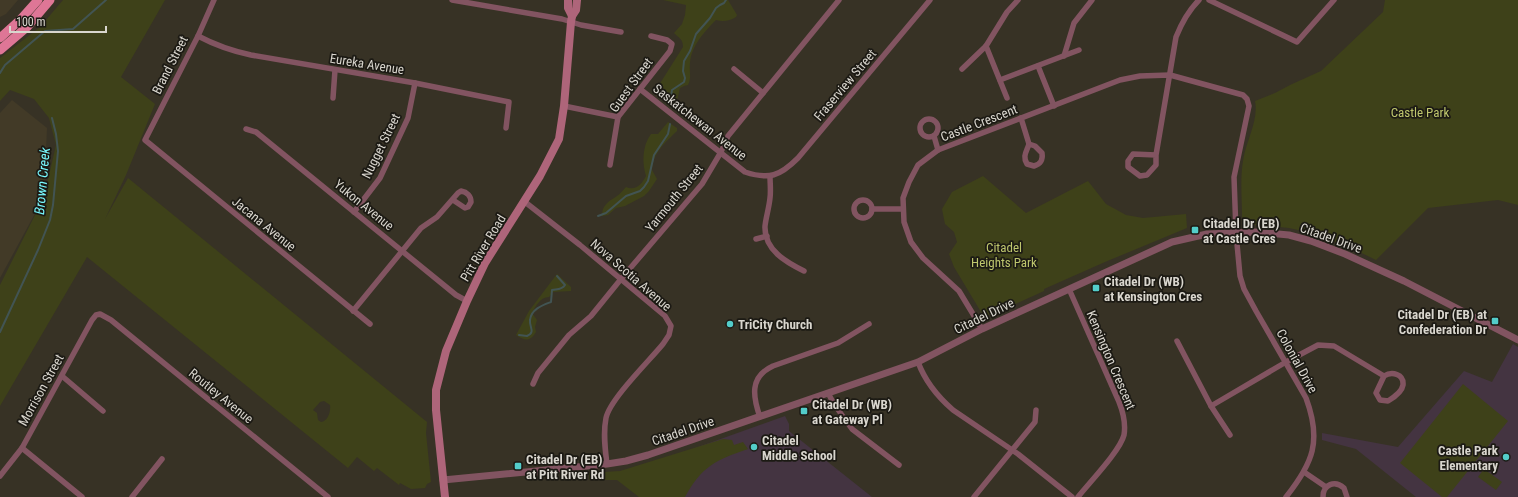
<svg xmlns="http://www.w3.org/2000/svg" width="1518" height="497" viewBox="0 0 1518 497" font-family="'Roboto Condensed',sans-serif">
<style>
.built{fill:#423a27}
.education{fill:#443441}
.green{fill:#3e4119;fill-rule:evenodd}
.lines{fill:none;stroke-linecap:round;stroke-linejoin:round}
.stream{stroke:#425453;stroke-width:2}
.minor{stroke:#825461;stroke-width:5.5}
.tertiary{stroke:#825461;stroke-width:7}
.secondary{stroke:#ae657a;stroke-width:8}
.trunk{stroke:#de7696;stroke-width:9}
.poi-dot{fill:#53cdca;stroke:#1c1a14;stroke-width:1.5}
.labels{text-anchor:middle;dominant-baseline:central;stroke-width:3.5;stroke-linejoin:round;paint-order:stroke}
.street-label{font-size:13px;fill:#d9d6ce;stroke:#1c1a14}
.park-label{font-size:13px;fill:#bec66d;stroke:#1c1a14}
.poi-label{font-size:13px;font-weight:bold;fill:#d9d6ce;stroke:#1c1a14;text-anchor:start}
.water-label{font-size:14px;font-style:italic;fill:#78f7fd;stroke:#1c1a14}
</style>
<rect width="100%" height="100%" fill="#373225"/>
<g class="built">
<polygon points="0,0 18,0 6,14 0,17"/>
<polygon points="12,100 47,128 44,197 0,278 0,113"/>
</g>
<g class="education">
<polygon points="1513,344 1518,347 1518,497 1416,497 1356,449 1322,440 1322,433 1398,447 1464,371 1492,382"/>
<polygon points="785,416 789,424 789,431 872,497 644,497 617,476"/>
</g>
<g class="green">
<path d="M63,0H165L121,77L155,104L126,175L105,219L128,178L427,422L426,433L431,482L427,484L425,488L411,489L400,483L399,485L377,468L374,471L357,457L348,468L87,257L0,406V285L44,197L56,145L49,118L34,99L10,90L0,101V58L40,27ZM324,401L330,405C331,411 328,421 321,422L318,420L317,413L313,410L320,402Z"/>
<path d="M663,0H728L737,15L736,17C730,21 723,22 716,20C705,31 691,46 690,63C689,72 692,77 688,85L684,86L680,88C678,96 678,102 671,107L658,96L661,92L659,85L683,47C683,39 679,38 674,33L682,24L685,15L686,5Z"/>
<path d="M1385,0H1518V205L1498,200L1428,208L1376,260C1348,246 1320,234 1289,228C1275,226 1260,226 1246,224L1244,221L1242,217C1242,198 1240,179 1243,161C1246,141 1259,120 1255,101L1275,93L1290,85L1321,71L1383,12Z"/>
<path d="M668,122L677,128V131C666,142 653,152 652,170L657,179L649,191L644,196L625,206L616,208L608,215L602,216C602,205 608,202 617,196C620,194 623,190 626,187C636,191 642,184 646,176C642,163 642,146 651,134H658Z"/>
<polygon points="983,176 1026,213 1088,181 1106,204 1126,215 1143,218 1186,214 1187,228 1105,262 1044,289 1044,291 1000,311 999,310 984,317 954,267 949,254 957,242 954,232 945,224 942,209 952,192"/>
<path d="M557,274L571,287V291L553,292L549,297C540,297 536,306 532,313L537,320L535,327L536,332C530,342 525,341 516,335L529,311Z"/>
<polygon points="1463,384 1508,421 1447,497 1442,497 1400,463"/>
<path d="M723,439L732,440L734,445L743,442L748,449C716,460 702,466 685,497H639L617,480H589V473L620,471Z"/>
<polygon points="1484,469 1502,482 1496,490 1478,477"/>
</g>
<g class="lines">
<g class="stream">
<polyline points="0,73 5,65 45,31 73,29 106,0"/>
<polyline points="670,104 672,90 684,82 685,78 683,71 684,61 690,51 696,34 710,18 716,8 720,5 724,3 726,0"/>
<polyline points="598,216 606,213 626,196 640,191 644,187 648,181 654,155 668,134 670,124"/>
<polyline points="0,332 38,250 50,220 53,205 58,151 56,134 52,118"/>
<path d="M519,335L527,336C536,332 529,327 530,320C531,309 543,305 551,302L552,290C557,289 562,290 565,285L557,276"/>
</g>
<g class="minor">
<polyline points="214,0 198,36 145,140 370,324"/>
<polyline points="452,0 562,19 581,25 621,32"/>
<polyline points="1209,0 1297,42 1334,0"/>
<path d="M198,36C215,45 232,51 251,55L415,83L509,102L506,128"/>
<polyline points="986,46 1007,98"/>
<polyline points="1064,56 1074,23 1092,0"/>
<polyline points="1038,66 1054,106"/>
<polyline points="734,69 763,93"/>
<polyline points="962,69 986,46 1007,12 1018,0"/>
<polyline points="1000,80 1079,50"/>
<path d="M640,89L745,172C769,180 780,176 798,158L930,0"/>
<polyline points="333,98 335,70"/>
<polyline points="564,106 618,117"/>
<path d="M1021,118L1029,144C1027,151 1022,156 1027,164L1034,166C1041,164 1043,160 1042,153L1035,146L1029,144"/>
<circle cx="929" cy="128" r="9"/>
<polyline points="246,129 256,132 456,295 467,301"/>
<polyline points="934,136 938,150"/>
<path d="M1156,155V165L1147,175L1140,176L1128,167V161L1133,154L1156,155L1176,37C1182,22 1188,11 1199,0"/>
<polyline points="610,165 618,117 670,51 672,44 667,40 651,36"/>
<path d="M770,176C770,183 771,191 770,198C769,208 766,217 765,226C764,250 786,262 804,271"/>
<circle cx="863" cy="209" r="9"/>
<path d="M525,202L580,245L665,316L671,326L669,335L663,344C650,360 610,399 606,418C603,433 605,449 607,464"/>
<polyline points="872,209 903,209"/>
<polyline points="354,212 380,178 408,118 415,83"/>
<polyline points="756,239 767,236"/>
<path d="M1069,289L1119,402C1123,412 1126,423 1124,435C1120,451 1089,483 1078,497"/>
<path d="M353,311L421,228L437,217L458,193L461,191C467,192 471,196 471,202L468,207L465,208L453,200"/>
<path d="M982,329L959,291L923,258L911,242L904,222L903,198L909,182L918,165L938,150L1120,80L1140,76L1170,75L1243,95L1247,99L1249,106L1234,177L1236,233L1240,276L1244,289L1256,311L1306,398C1322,441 1313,463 1286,497"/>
<polyline points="1177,341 1211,406 1230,435"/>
<path d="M918,362C925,381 938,397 953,410L1018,454L1072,497"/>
<polyline points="62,376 103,411"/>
<polyline points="533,384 538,373 569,335 591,316 621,279 702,184 721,152 728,136 839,0"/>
<polyline points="828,393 834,404 852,429 899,465"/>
<path d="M1211,406L1286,362L1318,345L1334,346L1384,376L1376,393L1380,400L1388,401C1393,398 1402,392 1403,385C1404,374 1392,371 1384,376"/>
<path d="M760,417C753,397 749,377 773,366L838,343L869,324"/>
<polyline points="22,448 82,497"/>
<polyline points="1304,472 1326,487"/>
<polyline points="0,476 22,448 92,320 96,315 100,314 111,320 328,497"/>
<polyline points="132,497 162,459"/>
<polyline points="974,497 1035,422 1036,410"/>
<path d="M1323,497C1323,484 1335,480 1344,488L1347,497"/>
</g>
<polyline class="tertiary" points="443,480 607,464 626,461 648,455 918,362 982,329 1172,242 1207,234 1255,232 1289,235 1311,241 1345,254 1404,281 1518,340"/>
<g class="secondary">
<polyline points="568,0 568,8 572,16"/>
<polyline points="445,497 436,410 436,390 446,351 467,301 485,263 540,176 559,139 564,106 571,22 572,16 576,10 577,0"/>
</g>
<g class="trunk">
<polyline points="0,38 21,19 38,0"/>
<polyline points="0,50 27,27 50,0"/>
</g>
</g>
<g class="poi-dot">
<rect x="1191" y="226" width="8" height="8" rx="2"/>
<rect x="1092" y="284" width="8" height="8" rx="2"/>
<rect x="1491" y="317" width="8" height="8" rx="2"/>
<circle cx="730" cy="324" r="4"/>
<rect x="800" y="407" width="8" height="8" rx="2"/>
<circle cx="754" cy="447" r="4"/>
<circle cx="1506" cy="457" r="4"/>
<rect x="514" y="462" width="8" height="8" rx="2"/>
</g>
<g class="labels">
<g class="street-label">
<text transform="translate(367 64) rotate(9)">Eureka Avenue</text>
<text transform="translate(170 65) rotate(-63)">Brand Street</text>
<text transform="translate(631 85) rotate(-54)">Guest Street</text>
<text transform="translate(845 85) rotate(-50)">Fraserview Street</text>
<text transform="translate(700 122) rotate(38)">Saskatchewan Avenue</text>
<text transform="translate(979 123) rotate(-21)">Castle Crescent</text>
<text transform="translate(381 146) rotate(-64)">Nugget Street</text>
<text transform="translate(674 198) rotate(-51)">Yarmouth Street</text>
<text transform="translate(364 205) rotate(39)">Yukon Avenue</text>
<text transform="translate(264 224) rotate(39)">Jacana Avenue</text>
<text transform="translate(1331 238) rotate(20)">Citadel Drive</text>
<text transform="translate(483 248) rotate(-59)">Pitt River Road</text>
<text transform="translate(631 275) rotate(41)">Nova Scotia Avenue</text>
<text transform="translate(984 316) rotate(-26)">Citadel Drive</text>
<text transform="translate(1111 360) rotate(67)">Kensington Crescent</text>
<text transform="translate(1297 361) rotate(61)">Colonial Drive</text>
<text transform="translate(41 390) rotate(-61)">Morrison Street</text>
<text transform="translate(221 396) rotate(39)">Routley Avenue</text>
<text transform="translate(683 431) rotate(-19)">Citadel Drive</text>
</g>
<g class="park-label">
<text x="1420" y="112">Castle Park</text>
<text x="1004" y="247">Citadel<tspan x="1004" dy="15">Heights Park</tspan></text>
</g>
<g class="poi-label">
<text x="1203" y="223">Citadel Dr (EB)<tspan x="1203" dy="15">at Castle Cres</tspan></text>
<text x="1104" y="281">Citadel Dr (WB)<tspan x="1104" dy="15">at Kensington Cres</tspan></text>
<text x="1487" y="314" text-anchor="end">Citadel Dr (EB) at<tspan x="1487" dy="15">Confederation Dr</tspan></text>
<text x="738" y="324">TriCity Church</text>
<text x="812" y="404">Citadel Dr (WB)<tspan x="812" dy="15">at Gateway Pl</tspan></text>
<text x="762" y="440">Citadel<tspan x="762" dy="15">Middle School</tspan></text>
<text x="1498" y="450" text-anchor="end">Castle Park<tspan x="1498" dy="15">Elementary</tspan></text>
<text x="526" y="459">Citadel Dr (EB)<tspan x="526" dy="15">at Pitt River Rd</tspan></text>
</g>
<g class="water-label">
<text transform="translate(42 181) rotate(-85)">Brown Creek</text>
</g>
</g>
<path d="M10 26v6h96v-6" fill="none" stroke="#d9d6ce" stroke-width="2"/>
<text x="16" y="26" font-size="12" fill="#d9d6ce" stroke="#1c1a14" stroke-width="3" paint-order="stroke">100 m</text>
</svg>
